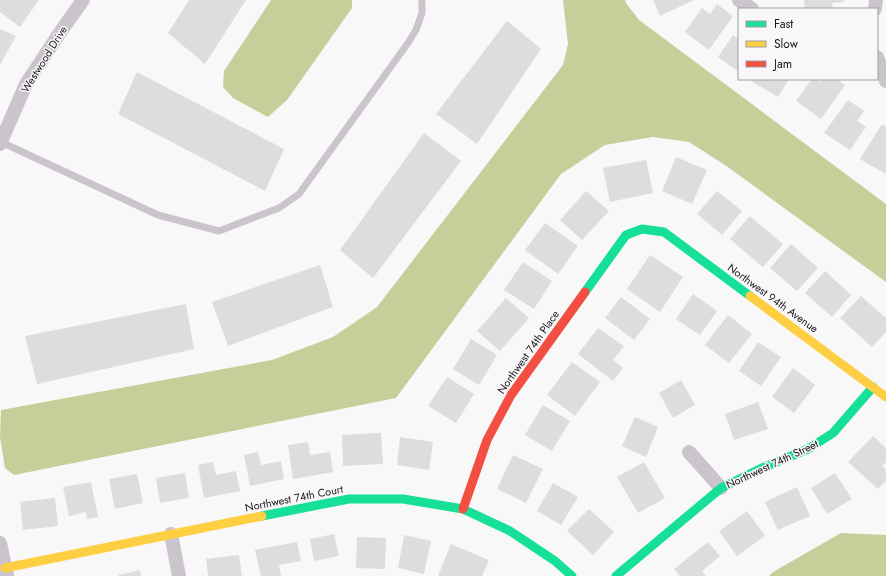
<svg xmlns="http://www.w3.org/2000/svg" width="886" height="576" viewBox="0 0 886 576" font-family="Jost,sans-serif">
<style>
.water{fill:#c7ce9a}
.building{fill:#dedcde}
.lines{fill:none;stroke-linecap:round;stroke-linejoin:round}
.lane{stroke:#ccc4cc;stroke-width:7}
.street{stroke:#ccc4cc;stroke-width:14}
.fast{stroke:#16e098;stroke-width:9}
.slow{stroke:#ffcf43;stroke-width:9}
.jam{stroke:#f24e42;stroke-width:9}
.labels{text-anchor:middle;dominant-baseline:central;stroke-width:3;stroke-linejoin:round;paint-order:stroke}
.street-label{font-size:11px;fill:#181618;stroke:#faf7fa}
</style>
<rect width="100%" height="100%" fill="#f9f8f9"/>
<g class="water">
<polygon points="271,0 352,0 352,8 287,100 268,117 233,98 223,87 224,71"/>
<polygon points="563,0 625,0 626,3 639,20 886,204 886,282 725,165 689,142 653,137 605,145 561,174 396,398 14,475 5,468 0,437 1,410 272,360 333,337 377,307 563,65 568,44"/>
<polygon points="841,533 886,535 886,576 769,576 773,572"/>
</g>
<g class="building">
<polygon points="0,0 39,0 20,27 0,12"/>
<polygon points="189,0 246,0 205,64 168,33"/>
<polygon points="653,0 694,0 660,16"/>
<polygon points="804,0 844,0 844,2 832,3 833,9 805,9"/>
<polygon points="717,4 733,16 709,50 685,32 702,8 710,14"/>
<polygon points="507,21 541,49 477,144 436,114"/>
<polygon points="0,29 16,36 0,65"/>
<polygon points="733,35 739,39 739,72 718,57"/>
<polygon points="137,72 284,149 265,191 118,114"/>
<polygon points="752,79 789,79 778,97 751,81"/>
<polygon points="812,79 815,79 820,82 822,79 836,79 845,85 821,119 796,101"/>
<polygon points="848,100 864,111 857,121 866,127 850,150 824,133"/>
<polygon points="882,124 886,127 886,174 860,159"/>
<polygon points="424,133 461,161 373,278 340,250"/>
<polygon points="676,157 707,170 692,204 662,191"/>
<polygon points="646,160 653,193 610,202 603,168"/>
<polygon points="586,191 609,211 582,240 560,220"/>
<polygon points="717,191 742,211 722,235 697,214"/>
<polygon points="750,216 783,244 763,267 730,239"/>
<polygon points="545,223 578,246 558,274 525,250"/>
<polygon points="791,244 818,268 797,291 770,268"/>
<polygon points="650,255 683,277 660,312 627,289"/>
<polygon points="523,262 552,281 534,309 504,290"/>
<polygon points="320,265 333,307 228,346 212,302"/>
<polygon points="825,271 851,295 832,317 805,293"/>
<polygon points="693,294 717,311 700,335 676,319"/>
<polygon points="861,296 886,318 886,332 872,347 840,318"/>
<polygon points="621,297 650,319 634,340 605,318"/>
<polygon points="506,298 529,318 500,351 477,331"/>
<polygon points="186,304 194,349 37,384 25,336"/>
<polygon points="728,315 752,334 729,363 705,345"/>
<polygon points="598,328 624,346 613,360 623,368 613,381 578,354"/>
<polygon points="471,339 497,355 479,385 453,369"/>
<polygon points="758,342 781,357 761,386 739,371"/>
<polygon points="572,362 600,382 575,416 547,395"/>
<polygon points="793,368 815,385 794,413 772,397"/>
<polygon points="447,377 474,394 456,423 428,406"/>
<polygon points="681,380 695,405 673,418 659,393"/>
<polygon points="758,402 768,429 734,440 725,414"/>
<polygon points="543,405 570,421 552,451 525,435"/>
<polygon points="635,417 658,427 646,457 622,446"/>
<polygon points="381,433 383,464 343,466 342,435"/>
<polygon points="873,436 886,448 886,462 882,466 886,470 886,481 878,489 848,462"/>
<polygon points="400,437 433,442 429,470 397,465"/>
<polygon points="308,442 310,455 330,452 333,472 293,479 288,445"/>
<polygon points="258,452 261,465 281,461 284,479 250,486 244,455"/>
<polygon points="513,455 543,469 526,503 497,489"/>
<polygon points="213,462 216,475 236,471 240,491 204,498 198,465"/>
<polygon points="644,462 665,498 638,513 617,477"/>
<polygon points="185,473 189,498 160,503 156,478"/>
<polygon points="835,473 852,499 827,514 811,488"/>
<polygon points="137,474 143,503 115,509 109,479"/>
<polygon points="91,482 98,517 87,519 86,512 69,516 63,487"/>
<polygon points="553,483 578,497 561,525 537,511"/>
<polygon points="797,487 810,516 778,530 765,502"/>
<polygon points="55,498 58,526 23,530 20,502"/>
<polygon points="589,509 614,532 593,555 567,531"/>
<polygon points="747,511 765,536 737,556 719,531"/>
<polygon points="334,534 339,556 314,561 310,539"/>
<polygon points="404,535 431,541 424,574 398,568"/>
<polygon points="357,537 386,538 385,569 356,568"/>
<polygon points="297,542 301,561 279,565 281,576 261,576 255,550"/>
<polygon points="708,542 720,556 702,571 706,576 680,576 674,569"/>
<polygon points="451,544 489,560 482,576 438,576"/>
<polygon points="239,555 242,576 208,576 206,559"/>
<polygon points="140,570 141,576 119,576 118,575"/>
</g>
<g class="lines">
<polyline class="lane" points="1,142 158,215 219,231 279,208 299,194 408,43 416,30 422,13 422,0"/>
<g class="street">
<polyline points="739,0 752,9"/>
<polyline points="875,9 876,0"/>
<polyline points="877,57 886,81"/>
<polyline points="0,144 26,84 61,31 83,0"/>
<polyline points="689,452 721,488"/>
<polyline points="171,534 179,576"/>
<polyline points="0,543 7,576"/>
</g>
<g class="fast">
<polyline points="585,292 626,235 642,229 664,232 750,296"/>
<polyline points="262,516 349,499 403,499 463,509 510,531 555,561 572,576"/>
<polyline points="616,576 721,488 762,468 808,449 833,433 873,387"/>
</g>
<g class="slow">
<polyline points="750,296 886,397"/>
<polyline points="5,568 262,516"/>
</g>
<polyline class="jam" points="463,509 487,440 511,395 585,292"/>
</g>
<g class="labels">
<g class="street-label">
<text transform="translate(44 59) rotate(-58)">Westwood Drive</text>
<text transform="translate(773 298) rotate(36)">Northwest 94th Avenue</text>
<text transform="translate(528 352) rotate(-55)">Northwest 74th Place</text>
<text transform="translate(772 464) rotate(-25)">Northwest 74th Street</text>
<text transform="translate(294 498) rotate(-11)">Northwest 74th Court</text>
</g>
</g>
<rect x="738" y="8" width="140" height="72" fill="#faf7fa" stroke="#a09da0"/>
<rect x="746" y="21" width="20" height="6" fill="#16e098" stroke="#a09da0"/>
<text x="774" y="28" font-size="12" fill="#181618">Fast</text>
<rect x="746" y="41" width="20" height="6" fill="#ffcf43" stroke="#a09da0"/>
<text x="774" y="48" font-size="12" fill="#181618">Slow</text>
<rect x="746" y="61" width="20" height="6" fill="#f24e42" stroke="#a09da0"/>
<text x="774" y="68" font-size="12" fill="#181618">Jam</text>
</svg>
